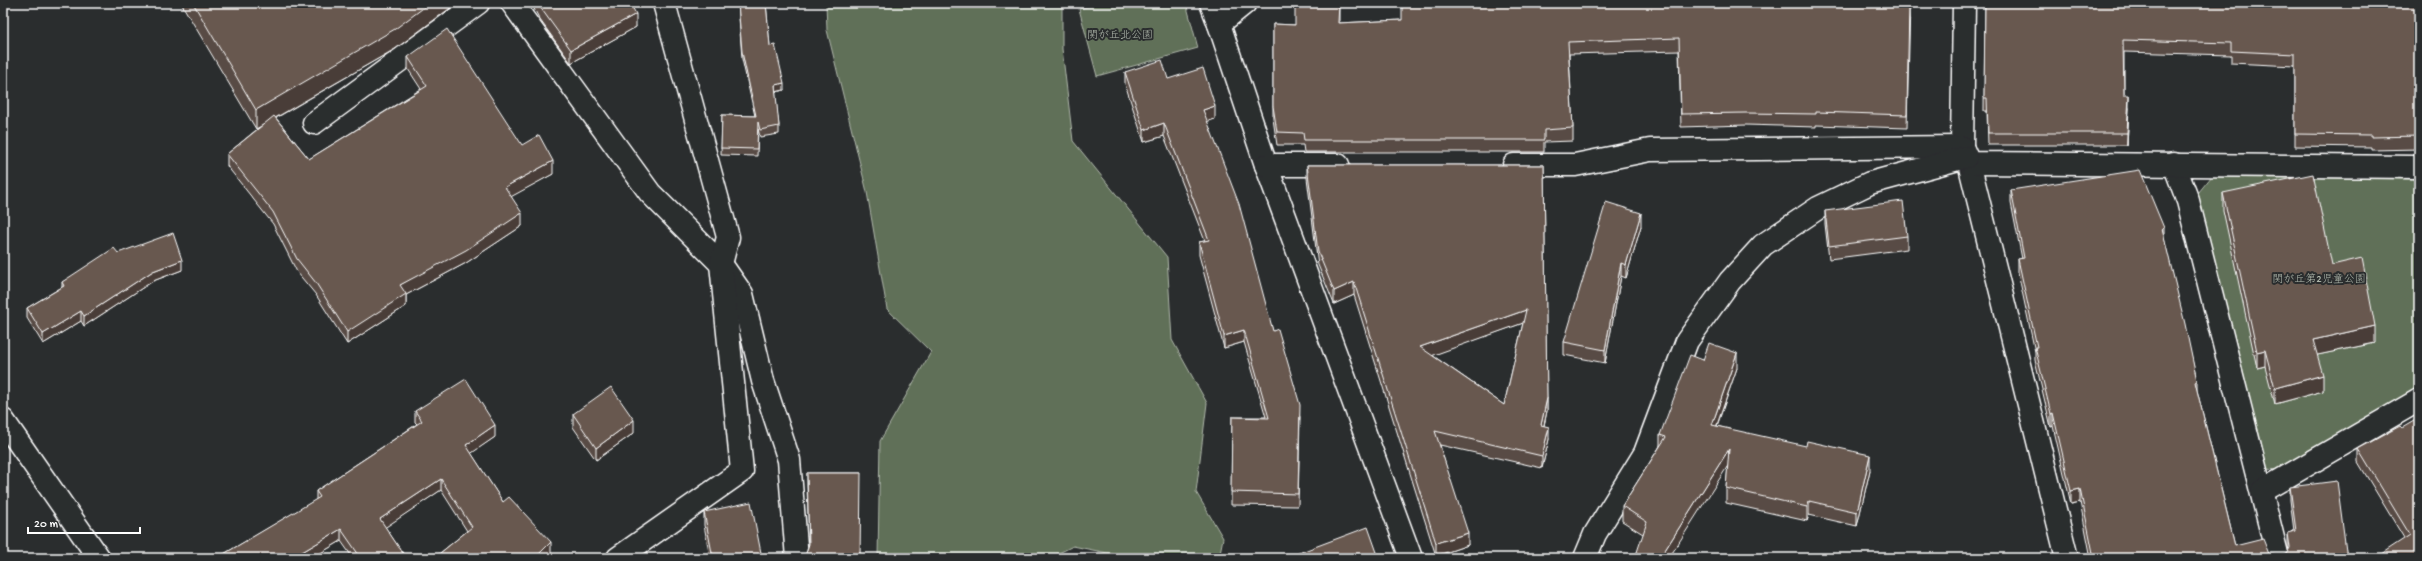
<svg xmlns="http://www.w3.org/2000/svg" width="2422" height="561" viewBox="0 0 2422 561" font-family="'Gochi Hand','Klee One',sans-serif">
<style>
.green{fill:#617058;stroke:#b0b8ac}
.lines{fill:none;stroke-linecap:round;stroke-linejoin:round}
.minor-casing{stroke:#fff;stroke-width:25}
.minor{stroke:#2a2d2e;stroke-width:22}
.wall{fill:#594c45;stroke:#fff;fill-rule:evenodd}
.shaded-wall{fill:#493e38;stroke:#fff}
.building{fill:#685850;stroke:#fff;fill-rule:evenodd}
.labels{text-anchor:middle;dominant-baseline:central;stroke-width:4;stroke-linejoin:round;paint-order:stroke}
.park-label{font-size:11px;fill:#b0b8ac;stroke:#2a2d2e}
</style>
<rect width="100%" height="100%" fill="#2a2d2e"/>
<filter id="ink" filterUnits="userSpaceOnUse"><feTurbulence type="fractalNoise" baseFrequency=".025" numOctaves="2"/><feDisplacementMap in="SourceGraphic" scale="8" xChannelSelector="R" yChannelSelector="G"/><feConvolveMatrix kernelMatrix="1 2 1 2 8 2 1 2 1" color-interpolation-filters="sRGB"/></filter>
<g filter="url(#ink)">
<g class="green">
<polygon points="826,3 1062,3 1062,49 1073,141 1167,257 1172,340 1207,403 1196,492 1223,538 1219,558 1132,558 1073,546 1049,558 878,558 880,441 931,352 887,309 867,192 827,30"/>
<polygon points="1101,3 1186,3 1198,48 1097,76 1079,9"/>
<polygon points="2212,176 2419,179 2419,386 2284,470 2263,469 2194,198"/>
</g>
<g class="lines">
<g class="minor-casing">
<g id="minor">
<polyline points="512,3 650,193 721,264 742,294 763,381 789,460 797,558"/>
<polyline points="1211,3 1219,24"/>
<polyline points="1245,3 1219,24 1266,165 1411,558"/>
<polyline points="314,123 478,3"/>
<polyline points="1962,147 1964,3"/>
<polyline points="1969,163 2067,558"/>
<polyline points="2174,164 2188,201 2278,558"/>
<polyline points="1266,165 1338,165"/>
<polyline points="1514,165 1575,165 1650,150 1962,147 1969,163 2419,167"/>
<polyline points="3,420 99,558"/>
<polyline points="2262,491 2419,400"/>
<polyline points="618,558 742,471 721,264 728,237 664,3"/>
<polyline points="1585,558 1595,534 1645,453 1687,341 1730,281 1763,245 1818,208 1870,183 1966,157"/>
</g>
</g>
<use href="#minor" class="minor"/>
</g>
<g class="wall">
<polygon points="181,3 457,3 395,49 276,118 309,159 421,89 408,69 408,57 522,145 553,174 511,196 522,226 466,263 406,295 406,306 347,344 316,295 297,272 273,224 227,166 227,154 261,126 256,129"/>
<polygon points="531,3 630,3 636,27 571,63 540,20"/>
<polygon points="738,3 766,3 770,46 784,90 775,92 779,126 779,134 760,137 758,129 757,156 721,155 722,115 755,116 742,59"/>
<polygon points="1339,3 1339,23 1402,20 1910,3 1907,128 1816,125 1816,127 1746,125 1681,127 1679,51 1569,54 1573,128 1573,141 1544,142 1544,152 1304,152 1303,145 1277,145 1273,119 1273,24 1295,25"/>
<polygon points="1985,3 2419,3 2419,149 2371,150 2371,147 2295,146 2295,66 2231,63 2231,55 2124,52 2124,95 2129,108 2127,145 1988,145 1987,111 1984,111"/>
<polygon points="1125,72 1168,79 1215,119 1207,121 1300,417 1298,506 1231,505 1232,417 1266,417 1244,342 1224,348 1199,255 1199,242 1205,241 1164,136 1144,142 1125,84"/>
<path d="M1307,165H1544L1547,411L1544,426L1549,439L1542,468L1440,445L1468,545L1436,556L1354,295L1334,304L1318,265L1307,178ZM1523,323L1504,405L1432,355Z"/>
<polygon points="2011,190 2164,238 2197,381 2197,390 2235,546 2281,557 2286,554 2289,551 2288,546 2288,533 2294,531 2290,500 2290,487 2347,558 2091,558 2080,502 2071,504 2053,426 2051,427 2035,360 2035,352 2018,272 2018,259 2022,259 2011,203"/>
<polygon points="2223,193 2375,343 2317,355 2323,391 2275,404 2265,366 2257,368 2223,210"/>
<polygon points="1825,211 1907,236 1907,249 1829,259 1825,224"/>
<polygon points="1641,226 1626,278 1621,276 1605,363 1564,355 1564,342"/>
<polygon points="118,253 182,270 153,281 84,326 81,321 43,344 27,318 27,308 62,287 62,282"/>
<polygon points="1703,360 1737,368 1717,426 1870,470 1857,526 1809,515 1807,521 1726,503 1726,488 1728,466 1643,534 1622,521 1622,506 1660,446 1660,435"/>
<polygon points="415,411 495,437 471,453 503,502 551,554 547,558 434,558 467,531 441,490 385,527 406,558 353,558 341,541 312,558 217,558 316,500 316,491 417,424 415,422"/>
<polygon points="573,414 634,433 596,460 573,427"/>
<polygon points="2402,428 2419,558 2404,538 2358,462 2358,449"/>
<polygon points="807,473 861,473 809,545 807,486"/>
<polygon points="704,512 762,558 710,558 704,525"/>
</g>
<g class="shaded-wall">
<polygon points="430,3 457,3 395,49 256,129 256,110"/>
<polygon points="636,14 636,27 571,63 571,50"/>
<polygon points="784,83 784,90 775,92 775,85"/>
<polygon points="2129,95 2129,108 2127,145 2127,133"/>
<polygon points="1215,106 1215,119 1203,123 1203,110"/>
<polygon points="1164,123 1164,136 1144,142 1144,130"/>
<polygon points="553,161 553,174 505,200 505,187"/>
<polygon points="522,213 522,226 466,263 406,295 406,306 347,344 347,332 400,285"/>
<polygon points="1641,213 1641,226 1626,278 1626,265"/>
<polygon points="2164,228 2164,241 2162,229"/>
<polygon points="182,260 182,270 153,281 84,326 84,316 153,271"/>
<polygon points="1621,263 1621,276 1605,363 1605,350"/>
<polygon points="1354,282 1354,295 1334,304 1334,291"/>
<polygon points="1526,310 1526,322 1420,360 1420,347"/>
<polygon points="81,311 81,321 43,344 43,334"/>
<polygon points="2375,326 2375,343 2313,356 2313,340"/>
<polygon points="1244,330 1244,342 1224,348 1224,336"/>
<polygon points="2265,350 2265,366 2257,368 2257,352"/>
<polygon points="1737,353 1737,368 1712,439 1712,425"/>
<polygon points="2323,375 2323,391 2275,404 2275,388"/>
<polygon points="1547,398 1547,411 1541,438 1541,425"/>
<polygon points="2053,413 2053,426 2051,427 2051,414"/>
<polygon points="634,420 634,433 596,460 596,448"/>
<polygon points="495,425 495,437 466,457 466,445"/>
<polygon points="1549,427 1549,439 1542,468 1542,456"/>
<polygon points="1729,449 1729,464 1669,558 1660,558"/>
<polygon points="1870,455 1870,470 1857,526 1857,512"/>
<polygon points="441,479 441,490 380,531 380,519"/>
<polygon points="2080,489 2080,502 2071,504 2071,491"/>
<polygon points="1809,501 1809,515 1807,521 1807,507"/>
<polygon points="341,529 341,541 312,558 292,558"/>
<polygon points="1468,533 1468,545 1436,556 1436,543"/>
<polygon points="551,542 551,554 547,558 535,558"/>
</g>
<g class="building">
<polygon points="193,3 430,3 395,29 256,110"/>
<polygon points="538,3 630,3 636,14 571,50 540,7"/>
<polygon points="738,3 766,3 770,46 775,45 784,83 775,85 779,126 760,130 758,122 757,149 721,148 722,115 756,116 742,52"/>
<polygon points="1295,3 1339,3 1338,23 1402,20 1402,3 1909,3 1907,115 1816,112 1816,114 1746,113 1681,114 1679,38 1568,42 1573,128 1544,130 1544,140 1304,140 1303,133 1277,132 1273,106 1273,24 1295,25"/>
<polygon points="1985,3 2419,3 2419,136 2371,137 2371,135 2295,134 2295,54 2231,51 2231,43 2123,40 2124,95 2129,95 2127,133 1988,133 1987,98 1984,98"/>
<polygon points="447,29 522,145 539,135 553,161 505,187 522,213 466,250 400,285 406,294 347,332 316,283 297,259 273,212 227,154 274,116 309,159 427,86 408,57"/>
<polygon points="1162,60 1168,79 1203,68 1215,106 1203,110 1239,204 1273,331 1278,329 1300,405 1298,494 1231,492 1232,417 1269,418 1244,330 1224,336 1199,242 1209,240 1164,123 1144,130 1125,72"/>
<path d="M1307,165H1544L1547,398L1541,425L1549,427L1542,456L1435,431L1468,533L1436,543L1354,282L1334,291L1318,252ZM1526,310L1504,405L1420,347Z"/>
<polygon points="2140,170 2164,228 2162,229 2185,324 2197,381 2195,382 2235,546 2263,539 2269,554 2281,557 2286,554 2290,548 2288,533 2296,531 2290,487 2337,481 2347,558 2094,558 2080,489 2071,491 2053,413 2051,414 2035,347 2037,347 2018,259 2024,258 2011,190"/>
<polygon points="2313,174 2332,265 2362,258 2375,326 2313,340 2323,375 2275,388 2265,350 2257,352 2223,193"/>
<polygon points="1903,201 1907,236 1829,246 1825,211"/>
<polygon points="1606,202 1641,213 1626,265 1621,263 1605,350 1564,342"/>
<polygon points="173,233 182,260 153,271 84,316 81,311 43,334 27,308 64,286 62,282 114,248 118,253"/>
<polygon points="1709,343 1737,353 1712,425 1806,446 1807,441 1870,455 1857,512 1809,501 1807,507 1726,488 1729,449 1660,558 1635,558 1647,522 1622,506 1666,437 1660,435 1690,355 1703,360"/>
<polygon points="466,379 495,425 466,445 503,502 509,497 551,542 535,558 434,558 472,527 441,479 380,519 406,558 361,558 341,529 292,558 217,558 320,497 316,491 422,421 415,411"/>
<polygon points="611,387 634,420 596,448 573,414"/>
<polygon points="2419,418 2419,558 2375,558 2410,535 2358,449 2400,426 2402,428"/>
<polygon points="807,473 861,473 860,558 806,558 806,553 809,544"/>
<polygon points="751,502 762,558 713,558 704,512"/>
<polygon points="1368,527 1379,558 1296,558 1296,554"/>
</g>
</g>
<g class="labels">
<g class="park-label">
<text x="1120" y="36">関が丘北公園</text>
<text x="2319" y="280">関が丘第2児童公園</text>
</g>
</g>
<rect width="2422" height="561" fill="none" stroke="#2a2d2e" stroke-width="16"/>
<rect x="8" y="8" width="2406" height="545" fill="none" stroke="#fff" stroke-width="1.5" filter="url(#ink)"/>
<path d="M28 527v6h112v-6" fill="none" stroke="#ffffff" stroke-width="2"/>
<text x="34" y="527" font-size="12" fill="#ffffff" stroke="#2a2d2e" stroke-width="3" paint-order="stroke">20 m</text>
</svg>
